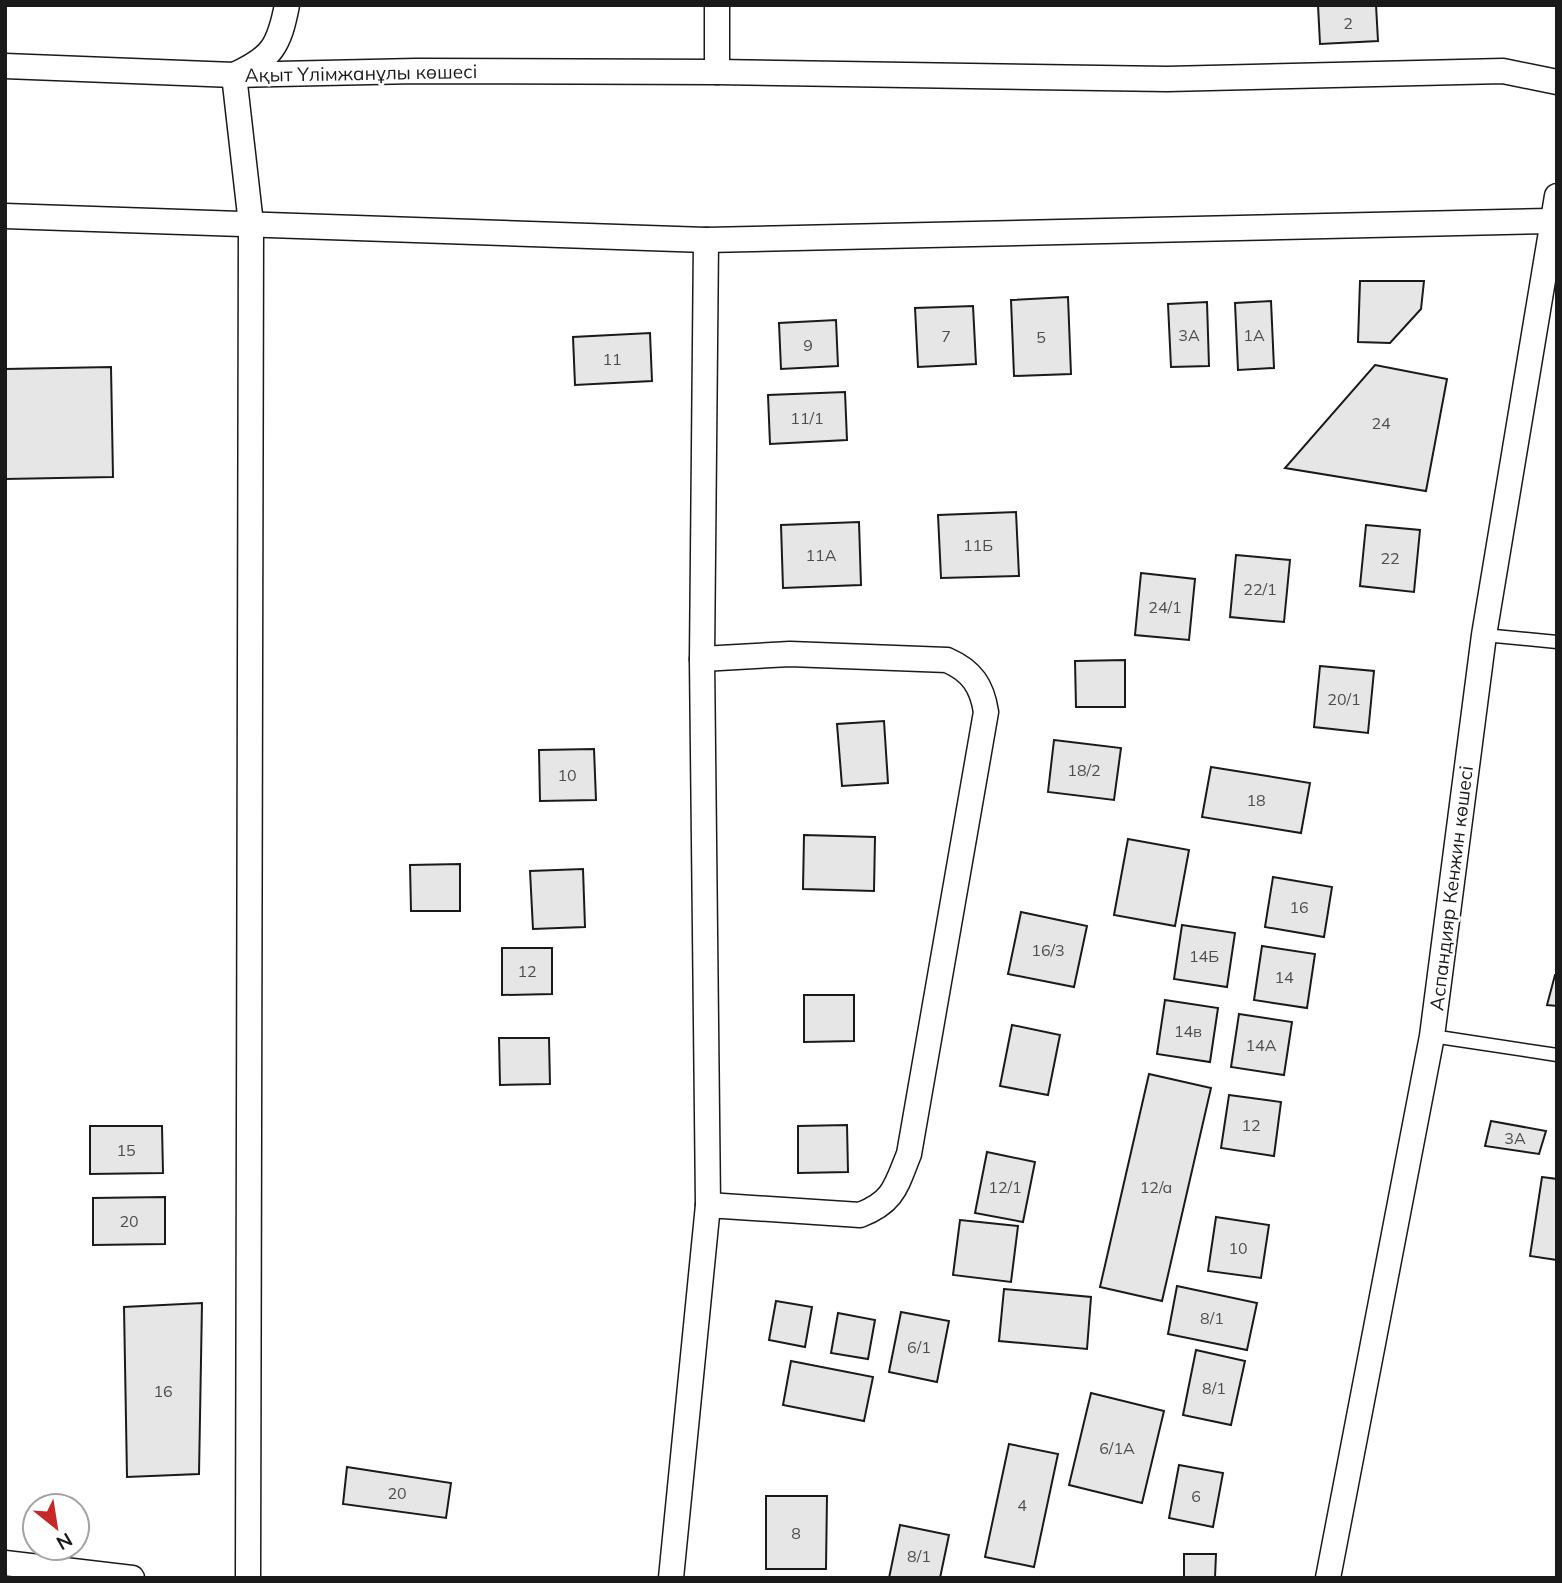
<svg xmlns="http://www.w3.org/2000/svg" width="1562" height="1583" viewBox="0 0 1562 1583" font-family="Mulish,sans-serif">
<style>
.building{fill:#e6e6e6;stroke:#1a1a1a;stroke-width:2}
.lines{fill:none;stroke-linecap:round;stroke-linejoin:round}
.lane-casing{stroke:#1a1a1a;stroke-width:15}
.street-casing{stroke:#1a1a1a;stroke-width:27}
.lane{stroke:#fff;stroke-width:12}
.street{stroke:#fff;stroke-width:24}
.labels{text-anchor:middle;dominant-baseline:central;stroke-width:5;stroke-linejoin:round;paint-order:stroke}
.number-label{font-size:16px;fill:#4d4d4d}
.street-label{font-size:19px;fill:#1a1a1a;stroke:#fff}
</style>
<rect width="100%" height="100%" fill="#fff"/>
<g class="building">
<polygon points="1318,5 1376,5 1378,41 1320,44"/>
<polygon points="1360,281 1424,281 1421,309 1390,343 1358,342"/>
<polygon points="1068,297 1071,374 1014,376 1011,300"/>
<polygon points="1271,301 1274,368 1238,370 1235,303"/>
<polygon points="1207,302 1209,366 1171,367 1168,304"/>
<polygon points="973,306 976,364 918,367 915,308"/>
<polygon points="836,320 838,366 781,369 779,323"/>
<polygon points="650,333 652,381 575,385 573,337"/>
<polygon points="1375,365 1447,379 1426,491 1285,468"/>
<polygon points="111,367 113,477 5,479 5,369"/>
<polygon points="845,392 847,440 770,444 768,395"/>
<polygon points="1016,512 1019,576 941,578 938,515"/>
<polygon points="859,522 861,585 783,588 781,525"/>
<polygon points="1366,525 1420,530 1414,592 1360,586"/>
<polygon points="1236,555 1290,560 1284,622 1230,617"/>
<polygon points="1141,573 1195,579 1189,640 1135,635"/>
<polygon points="1125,660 1125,707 1076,707 1075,661"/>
<polygon points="1320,666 1374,671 1368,733 1314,727"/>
<polygon points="884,721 888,783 842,786 837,724"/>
<polygon points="1054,740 1121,748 1114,800 1048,792"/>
<polygon points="594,749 596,800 540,801 539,750"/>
<polygon points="1211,767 1310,783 1301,833 1202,817"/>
<polygon points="804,835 875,837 874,891 803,889"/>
<polygon points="1128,839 1189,850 1175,926 1114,915"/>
<polygon points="460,864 460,911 411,911 410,865"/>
<polygon points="583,869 585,927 533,929 530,871"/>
<polygon points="1273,877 1332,887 1324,937 1265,927"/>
<polygon points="1021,912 1087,926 1074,987 1008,974"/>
<polygon points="1182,925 1235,933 1227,987 1174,979"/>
<polygon points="1262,946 1315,954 1307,1008 1254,1000"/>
<polygon points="502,948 552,948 552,994 502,995"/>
<polygon points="1555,975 1557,975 1557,1006 1547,1005"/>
<polygon points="804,995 854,995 854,1041 804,1042"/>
<polygon points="1165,1000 1218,1008 1210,1062 1157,1054"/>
<polygon points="1239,1014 1292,1022 1284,1075 1231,1067"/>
<polygon points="1012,1025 1060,1035 1048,1095 1000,1086"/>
<polygon points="499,1038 549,1038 550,1084 500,1085"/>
<polygon points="1149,1074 1211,1088 1162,1301 1100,1287"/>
<polygon points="1229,1095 1281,1102 1274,1156 1221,1148"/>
<polygon points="1491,1121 1546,1131 1539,1154 1485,1146"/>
<polygon points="847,1125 848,1172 798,1173 798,1126"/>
<polygon points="90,1126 162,1126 163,1173 90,1174"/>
<polygon points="987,1152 1035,1162 1023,1222 975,1213"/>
<polygon points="1542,1177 1557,1179 1557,1260 1530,1256"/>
<polygon points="165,1197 165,1244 93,1245 93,1198"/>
<polygon points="1216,1217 1269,1225 1261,1278 1208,1271"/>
<polygon points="960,1220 1018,1226 1011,1282 953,1275"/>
<polygon points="1177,1286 1257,1303 1247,1350 1168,1334"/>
<polygon points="1004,1289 1091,1297 1087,1349 999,1341"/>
<polygon points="776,1301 812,1307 805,1347 769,1340"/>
<polygon points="202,1303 199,1474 127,1477 124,1307"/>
<polygon points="901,1312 949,1321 937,1382 889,1372"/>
<polygon points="838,1313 875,1320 868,1359 831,1353"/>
<polygon points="1196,1350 1245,1361 1231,1425 1183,1415"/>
<polygon points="791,1361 873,1377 864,1421 783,1405"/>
<polygon points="1091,1393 1164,1411 1142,1503 1069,1485"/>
<polygon points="1009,1444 1058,1454 1034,1567 985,1557"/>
<polygon points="1179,1465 1223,1473 1213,1527 1169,1518"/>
<polygon points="347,1467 451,1483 446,1518 343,1504"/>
<polygon points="766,1496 827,1496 826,1569 766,1569"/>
<polygon points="900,1525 949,1535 940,1578 889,1578"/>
<polygon points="1184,1554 1216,1554 1215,1578 1184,1578"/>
</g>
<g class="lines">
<g class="lane-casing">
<g id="lane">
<polyline points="1484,635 1557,642"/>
<polyline points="1432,1036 1557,1055"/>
</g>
</g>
<g class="street-casing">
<g id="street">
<polyline points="717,5 717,72"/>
<polyline points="5,66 234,75 416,71 717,72 1167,79 1503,71 1557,82"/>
<polyline points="5,216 706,240"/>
<polyline points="702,659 708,1205"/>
<polyline points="5,1563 132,1578"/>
<path d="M248,1578L251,224L234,75C272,58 279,46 287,5"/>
<path d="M671,1578L708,1205L860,1215C894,1202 896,1186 909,1154L986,712C982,686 972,671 947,660L790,654L702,659L706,240L1550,221"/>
<polyline points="1328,1578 1432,1036 1484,635 1557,196"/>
</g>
</g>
<use href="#lane" class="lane"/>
<use href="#street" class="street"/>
</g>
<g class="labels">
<g class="number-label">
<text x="1348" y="23">2</text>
<text x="1189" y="335">3А</text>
<text x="1254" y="335">1А</text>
<text x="946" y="336">7</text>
<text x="1041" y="337">5</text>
<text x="808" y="345">9</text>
<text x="612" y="359">11</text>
<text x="807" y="418">11/1</text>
<text x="1381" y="423">24</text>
<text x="978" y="545">11Б</text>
<text x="821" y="555">11А</text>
<text x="1390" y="558">22</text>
<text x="1260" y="589">22/1</text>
<text x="1165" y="607">24/1</text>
<text x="1344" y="699">20/1</text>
<text x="1084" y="770">18/2</text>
<text x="567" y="775">10</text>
<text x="1256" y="800">18</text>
<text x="1299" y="907">16</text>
<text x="1048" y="950">16/3</text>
<text x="1204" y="956">14Б</text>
<text x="527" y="971">12</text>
<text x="1284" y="977">14</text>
<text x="1188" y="1031">14в</text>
<text x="1261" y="1045">14А</text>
<text x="1251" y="1125">12</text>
<text x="1515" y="1138">3А</text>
<text x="126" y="1150">15</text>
<text x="1005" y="1187">12/1</text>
<text x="1156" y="1187">12/а</text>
<text x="129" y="1221">20</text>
<text x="1238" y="1248">10</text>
<text x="1212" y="1318">8/1</text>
<text x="919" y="1347">6/1</text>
<text x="1214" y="1388">8/1</text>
<text x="163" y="1391">16</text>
<text x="1117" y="1448">6/1А</text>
<text x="397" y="1493">20</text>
<text x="1196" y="1496">6</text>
<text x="1022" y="1505">4</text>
<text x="796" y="1533">8</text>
<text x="919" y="1556">8/1</text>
</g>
<g class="street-label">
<text transform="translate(361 73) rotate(-1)">Ақыт Үлімжанұлы көшесі</text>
<text transform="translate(1451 888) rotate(-83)">Аспандияр Кенжин көшесі</text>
</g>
</g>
<rect width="1562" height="1583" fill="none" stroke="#1a1a1a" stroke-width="14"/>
<g transform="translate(56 1527) rotate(150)"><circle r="33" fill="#ffffff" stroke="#a3a3a3" stroke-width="2"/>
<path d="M0-5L12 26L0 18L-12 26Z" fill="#c62828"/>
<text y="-10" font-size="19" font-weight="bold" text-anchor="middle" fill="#1a1a1a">N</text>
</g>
</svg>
